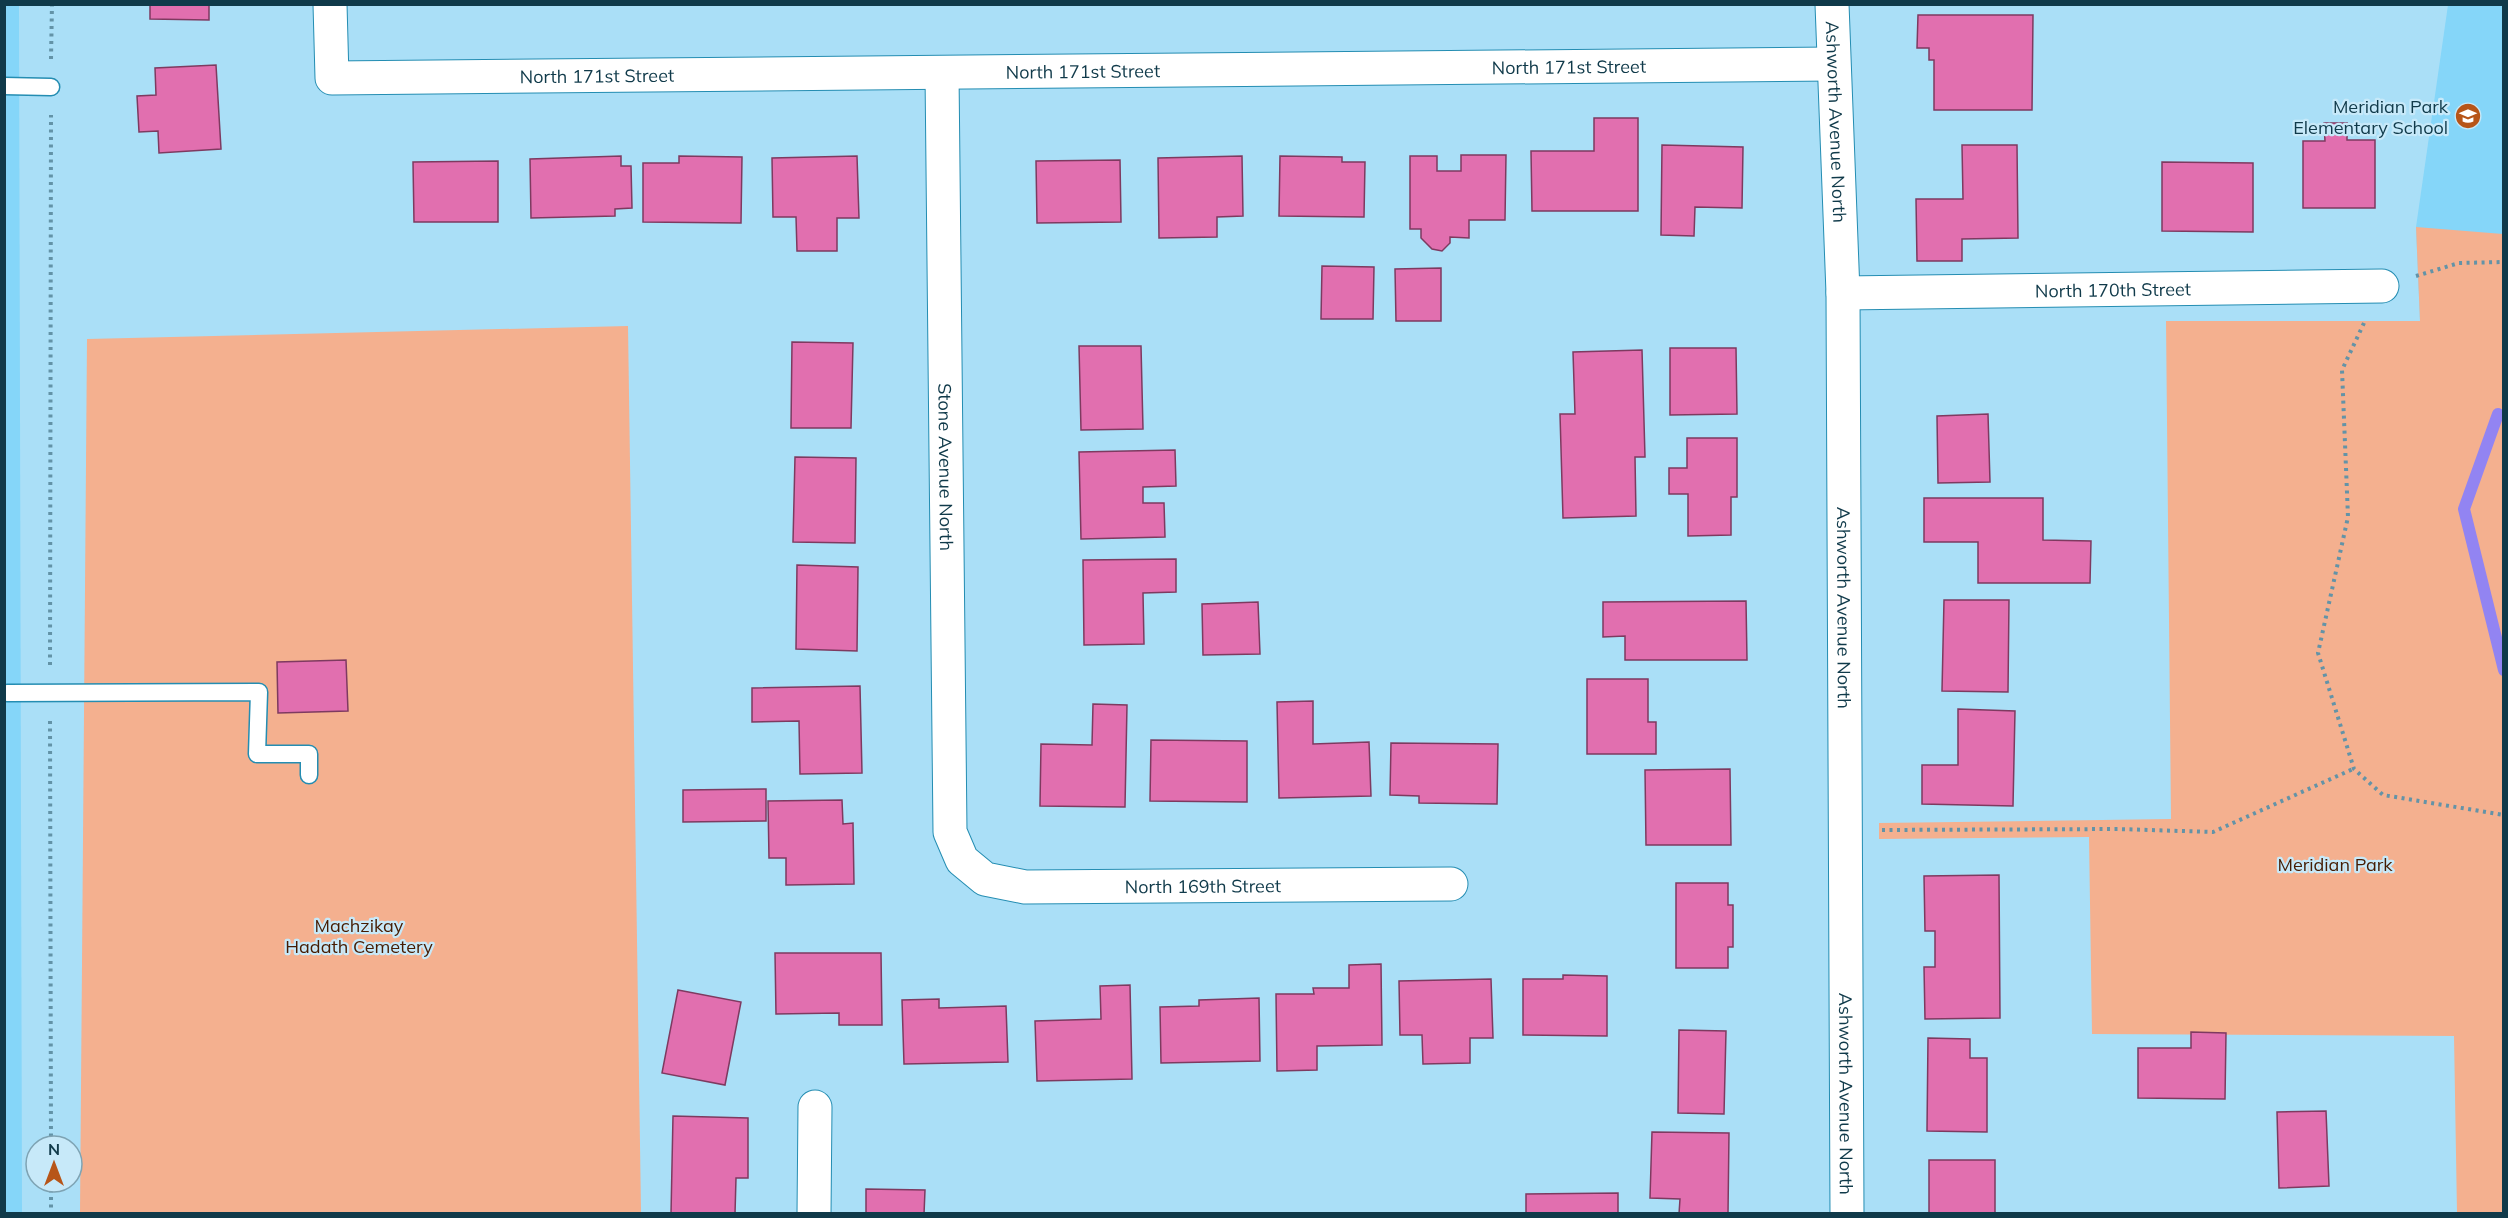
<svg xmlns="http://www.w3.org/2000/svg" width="2508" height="1218" viewBox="0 0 2508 1218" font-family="Mulish,sans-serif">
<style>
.built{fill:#85d6f9}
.green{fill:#f4b08f}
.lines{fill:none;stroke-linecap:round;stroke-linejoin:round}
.stream{stroke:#9284f2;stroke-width:12}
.building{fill:#e16faf;stroke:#7e3a60;stroke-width:1.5}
.lane-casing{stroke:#248db2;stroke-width:19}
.street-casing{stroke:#248db2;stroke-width:35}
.path{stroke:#6393a7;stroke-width:4;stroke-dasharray:3 4.5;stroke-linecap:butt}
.lane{stroke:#fff;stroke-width:16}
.street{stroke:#fff;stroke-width:33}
.labels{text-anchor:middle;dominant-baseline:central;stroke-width:4.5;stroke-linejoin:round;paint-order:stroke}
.street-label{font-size:18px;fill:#103a4a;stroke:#c7e9f9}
.poi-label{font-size:18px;fill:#103a4a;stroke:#c7e9f9;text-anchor:end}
.park-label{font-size:18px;fill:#461b01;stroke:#c7e9f9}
</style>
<rect width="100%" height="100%" fill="#aadff7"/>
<g class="built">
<polygon points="19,4 22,1213 5,1214 4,5"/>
<polygon points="2448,5 2503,5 2503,324 2420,321 2416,227"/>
</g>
<g class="green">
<polygon points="2416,227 2503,234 2503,1213 2457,1213 2454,1036 2092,1034 2089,837 1879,839 1879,823 2171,819 2166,321 2420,321"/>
<polygon points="628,326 641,1213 80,1214 87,339"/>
</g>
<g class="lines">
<polyline class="stream" points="2498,414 2464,509 2504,670"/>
</g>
<g class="building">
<polygon points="150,4 209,4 209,20 150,19"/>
<polygon points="1918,15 2033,15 2032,110 1934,110 1934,60 1929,60 1929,48 1917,48"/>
<polygon points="216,65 221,149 159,153 158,131 139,132 137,96 156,95 155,68"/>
<polygon points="1594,118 1638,118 1638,211 1532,211 1531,151 1594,151"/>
<polygon points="2324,123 2347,123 2347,140 2375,140 2375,208 2303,208 2303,141 2325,141"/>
<polygon points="1662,145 1743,147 1742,208 1695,207 1694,236 1661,235"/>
<polygon points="1962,145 2017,145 2018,238 1962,239 1962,261 1917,261 1916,199 1963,199"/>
<polygon points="1461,155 1506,155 1505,220 1469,220 1469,238 1450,237 1450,243 1442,251 1432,249 1421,238 1421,229 1410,229 1410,156 1437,156 1437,171 1461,171"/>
<polygon points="621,156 621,166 631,166 632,208 615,209 615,216 531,218 530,159"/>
<polygon points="679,156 742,157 741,223 643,222 643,163 679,163"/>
<polygon points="857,156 859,218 837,218 837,251 797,251 796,217 773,217 772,158"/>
<polygon points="1242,156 1243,216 1217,217 1217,237 1159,238 1158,158"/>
<polygon points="1280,156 1342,157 1342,162 1365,162 1364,217 1279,216"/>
<polygon points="1120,160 1121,222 1037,223 1036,161"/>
<polygon points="498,161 498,222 414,222 413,162"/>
<polygon points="2162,162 2253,163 2253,232 2162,231"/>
<polygon points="1322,266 1374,267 1373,319 1321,319"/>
<polygon points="1441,268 1441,321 1396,321 1395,269"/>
<polygon points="792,342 853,343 851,428 791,428"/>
<polygon points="1079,346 1141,346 1143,429 1081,430"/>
<polygon points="1670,348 1736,348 1737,414 1670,415"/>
<polygon points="1642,350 1645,457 1635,457 1636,516 1563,518 1560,414 1575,414 1573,352"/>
<polygon points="1988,414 1990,482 1938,483 1937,416"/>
<polygon points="1687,438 1737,438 1737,497 1731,497 1731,535 1688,536 1688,494 1669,494 1669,468 1687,468"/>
<polygon points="1175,450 1176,486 1143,487 1143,503 1164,503 1165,537 1081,539 1079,452"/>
<polygon points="795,457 856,458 855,543 793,542"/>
<polygon points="1924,498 2043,498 2043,540 2091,541 2090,583 1978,583 1978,542 1924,542"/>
<polygon points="1176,559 1176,592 1143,593 1144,644 1084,645 1083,560"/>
<polygon points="797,565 858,567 857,651 796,649"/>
<polygon points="1944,600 2009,600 2008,692 1942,691"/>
<polygon points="1746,601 1747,660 1625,660 1625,636 1603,637 1603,602"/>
<polygon points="1258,602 1260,654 1203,655 1202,604"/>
<polygon points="346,660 348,711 278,713 277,662"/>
<polygon points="1587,679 1648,679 1648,722 1656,722 1656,754 1587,754"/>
<polygon points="860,686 862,773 800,774 799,721 752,722 752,688"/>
<polygon points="1313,701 1313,744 1369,742 1371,796 1279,798 1277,702"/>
<polygon points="1093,704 1127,705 1125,807 1040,806 1041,744 1092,745"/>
<polygon points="1958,709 2015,711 2013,806 1922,804 1922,765 1958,765"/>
<polygon points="1151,740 1247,741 1247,802 1150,801"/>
<polygon points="1391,743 1498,744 1497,804 1419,803 1419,796 1390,795"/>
<polygon points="1730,769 1731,845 1646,845 1645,770"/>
<polygon points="766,789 766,821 683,822 683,790"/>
<polygon points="842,800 843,824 853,823 854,884 786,885 786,858 769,858 768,801"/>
<polygon points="1999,875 2000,1018 1925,1019 1924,967 1935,967 1935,931 1925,931 1924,876"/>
<polygon points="1676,883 1728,883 1728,905 1733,905 1733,947 1728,947 1728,968 1676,968"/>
<polygon points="775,953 881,953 882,1025 839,1025 839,1013 776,1014"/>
<polygon points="1381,964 1382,1045 1317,1046 1317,1070 1277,1071 1276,994 1314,994 1313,988 1349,988 1349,965"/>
<polygon points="1563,975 1607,976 1607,1036 1523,1035 1523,979 1563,979"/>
<polygon points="1491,979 1493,1038 1470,1038 1470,1063 1423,1064 1422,1035 1400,1035 1399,981"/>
<polygon points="1130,985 1132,1079 1037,1081 1035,1021 1101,1019 1100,986"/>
<polygon points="678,990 741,1002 725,1085 662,1073"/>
<polygon points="1259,998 1260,1061 1161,1063 1160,1007 1199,1006 1199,1000"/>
<polygon points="939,999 939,1008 1006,1006 1008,1062 904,1064 902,1000"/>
<polygon points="1679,1030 1726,1031 1724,1114 1678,1113"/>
<polygon points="2191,1032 2226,1033 2225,1099 2138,1098 2138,1048 2191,1048"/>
<polygon points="1928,1038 1970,1039 1970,1058 1987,1058 1987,1132 1927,1131"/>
<polygon points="2326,1111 2329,1186 2279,1188 2277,1112"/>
<polygon points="673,1116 748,1118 748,1178 736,1178 735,1214 671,1214"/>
<polygon points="1652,1132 1729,1133 1728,1214 1679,1214 1680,1199 1650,1198"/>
<rect x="1929" y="1160" width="66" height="54"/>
<polygon points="866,1189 925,1190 924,1214 866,1214"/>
<polygon points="1618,1193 1618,1214 1526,1214 1526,1194"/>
</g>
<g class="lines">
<g class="lane-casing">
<g id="lane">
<polyline points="4,86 51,87"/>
<polyline points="7,693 259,692 257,754 309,754 309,775"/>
</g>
</g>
<g class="street-casing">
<g id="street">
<path id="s1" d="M330,4L332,78L1833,64"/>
<path id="s2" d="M1832,4L1843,293L1847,1214"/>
<path id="s3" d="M942,73L950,832L962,860L985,879L1025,887L1451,884"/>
<path id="s4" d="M1843,293L2382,286"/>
<polyline points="814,1214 815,1107"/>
</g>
</g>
<g class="path">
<polyline points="51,59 52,4"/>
<polyline points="2416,276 2459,263 2504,262"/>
<polyline points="2364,323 2342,370 2348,517 2318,653 2354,769 2383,795 2504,815"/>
<polyline points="50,665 51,115"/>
<polyline points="50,721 51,1146"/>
<polyline points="1882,830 2118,829 2213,832 2353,769"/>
<polyline points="51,1182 51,1214"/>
</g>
<use href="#lane" class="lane"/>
<use href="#street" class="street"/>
</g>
<defs>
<g id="school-disc" transform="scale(1.35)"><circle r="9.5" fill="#b75518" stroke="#c7e9f9"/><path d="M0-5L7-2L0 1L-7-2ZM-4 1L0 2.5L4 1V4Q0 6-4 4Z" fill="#fff"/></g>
</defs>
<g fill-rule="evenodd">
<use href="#school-disc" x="2468" y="116"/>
</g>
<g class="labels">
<g class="street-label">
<text stroke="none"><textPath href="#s1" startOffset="1311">North 171st Street</textPath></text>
<text stroke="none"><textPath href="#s1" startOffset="825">North 171st Street</textPath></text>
<text stroke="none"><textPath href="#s1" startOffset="339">North 171st Street</textPath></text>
<text stroke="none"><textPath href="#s2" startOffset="118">Ashworth Avenue North</textPath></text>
<text stroke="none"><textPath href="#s4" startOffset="270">North 170th Street</textPath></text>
<text stroke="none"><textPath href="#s3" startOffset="394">Stone Avenue North</textPath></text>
<text stroke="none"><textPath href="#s2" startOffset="604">Ashworth Avenue North</textPath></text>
<text stroke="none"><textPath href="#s3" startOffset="1038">North 169th Street</textPath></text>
<text stroke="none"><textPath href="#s2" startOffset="1090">Ashworth Avenue North</textPath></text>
</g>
<g class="poi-label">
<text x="2448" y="106">Meridian Park<tspan x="2448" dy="21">Elementary School</tspan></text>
</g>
<g class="park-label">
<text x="2335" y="864">Meridian Park</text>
<text x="359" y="925">Machzikay<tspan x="359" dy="21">Hadath Cemetery</tspan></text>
</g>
</g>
<rect width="2508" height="1218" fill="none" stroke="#103a4a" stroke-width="12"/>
<g transform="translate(54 1164)"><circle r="28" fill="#c7e9f9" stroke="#7ea3b3" stroke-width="1.5"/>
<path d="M0-4.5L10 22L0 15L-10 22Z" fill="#b75518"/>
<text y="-9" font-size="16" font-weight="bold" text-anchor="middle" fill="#103a4a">N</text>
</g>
</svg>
